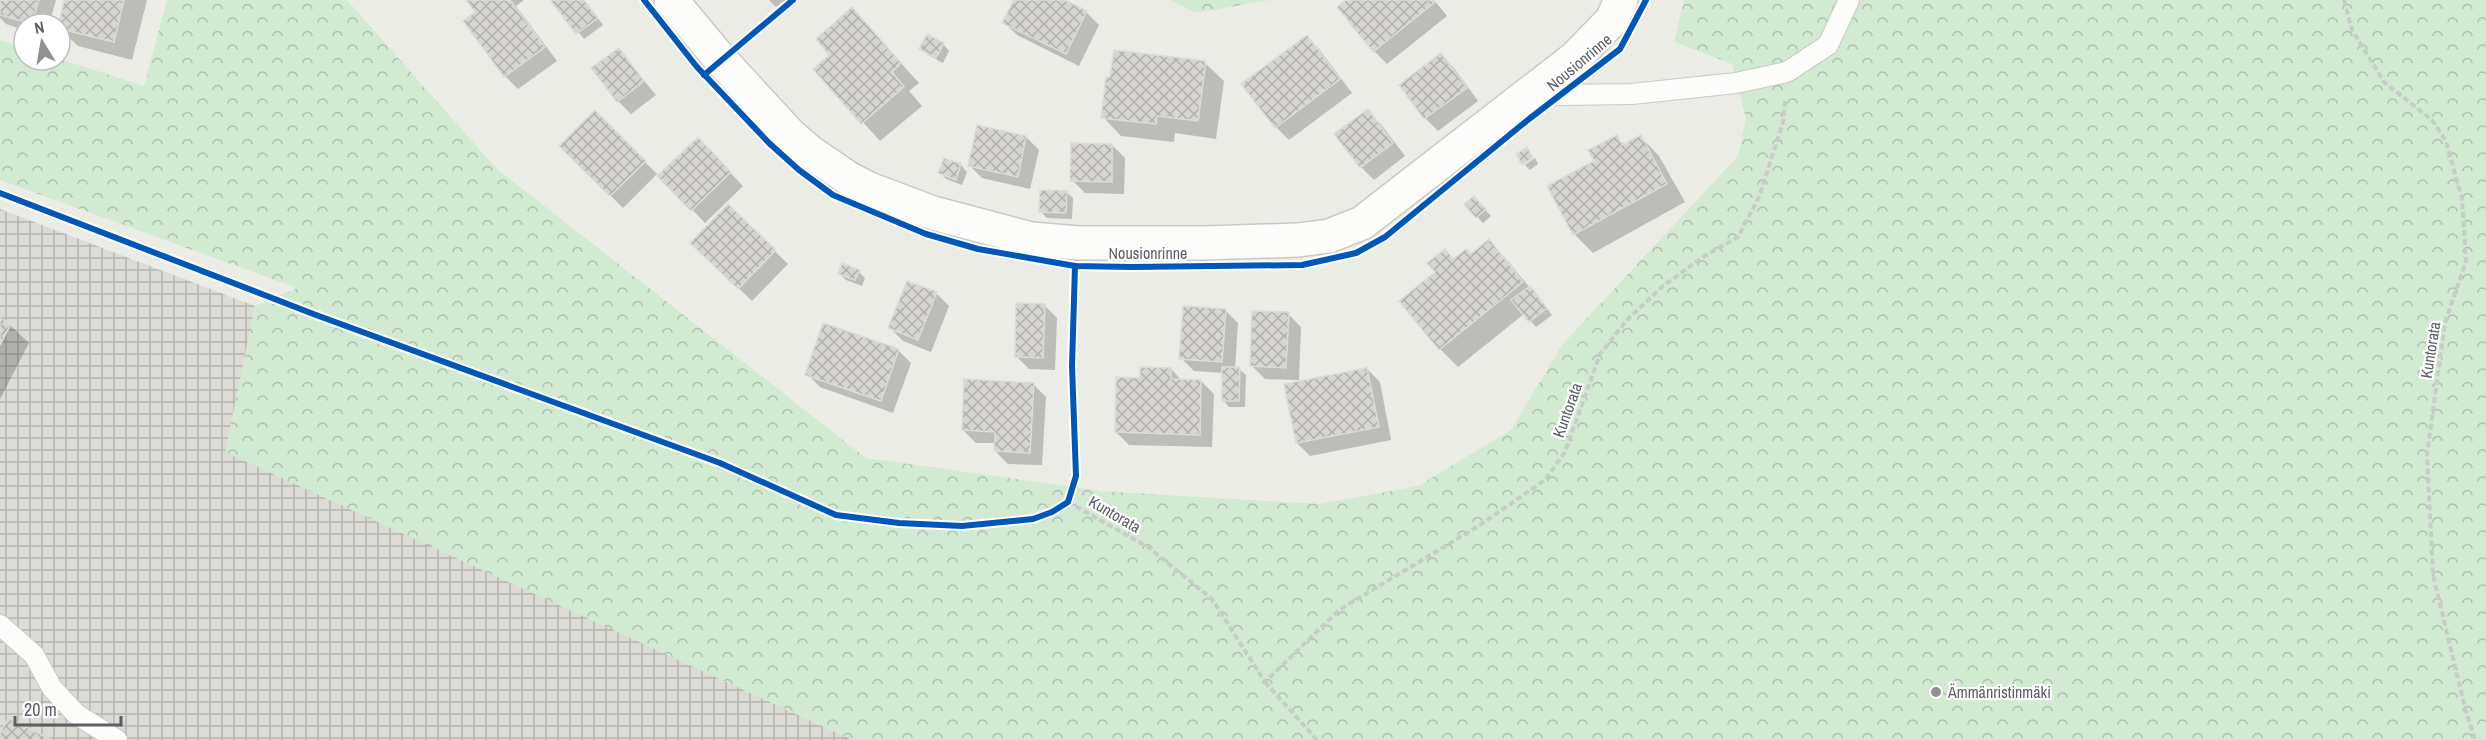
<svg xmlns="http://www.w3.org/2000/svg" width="2486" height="740" viewBox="0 0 2486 740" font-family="'Archivo Narrow',sans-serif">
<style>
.industrial{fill:url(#industrial-grid)}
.forest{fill:url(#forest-crowns)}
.shadow{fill:#0003}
.building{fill:url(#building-cross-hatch);stroke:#dcdbd6;stroke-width:1.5}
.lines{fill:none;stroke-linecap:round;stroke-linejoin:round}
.lane-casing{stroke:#c9cac8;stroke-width:22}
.street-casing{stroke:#c9cac8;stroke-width:36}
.path{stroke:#c8cdca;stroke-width:4;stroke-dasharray:6 3;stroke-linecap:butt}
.lane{stroke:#fcfcfb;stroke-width:20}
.street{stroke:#fcfcfb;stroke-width:33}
.cycleway-casing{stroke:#fff;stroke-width:10}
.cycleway{stroke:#0057b8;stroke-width:6}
.poi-dot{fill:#8e9092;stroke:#fff;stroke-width:2}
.labels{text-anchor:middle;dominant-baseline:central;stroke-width:4.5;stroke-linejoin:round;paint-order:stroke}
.street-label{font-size:16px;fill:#5b5f65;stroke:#fff}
.poi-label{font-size:16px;fill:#5b5f65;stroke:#fff;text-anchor:start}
</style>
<defs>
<pattern id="industrial-grid" width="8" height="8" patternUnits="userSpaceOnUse" patternTransform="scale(1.5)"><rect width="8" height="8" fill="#dcdbd6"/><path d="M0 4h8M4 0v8" fill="none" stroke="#b5b5b1"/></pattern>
<pattern id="forest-crowns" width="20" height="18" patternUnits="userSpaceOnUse" patternTransform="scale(1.5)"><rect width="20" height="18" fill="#d2ead2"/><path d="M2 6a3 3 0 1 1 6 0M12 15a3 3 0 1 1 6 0" fill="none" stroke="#adc1ae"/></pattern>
<pattern id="building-cross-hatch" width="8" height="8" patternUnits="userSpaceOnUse" patternTransform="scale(1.5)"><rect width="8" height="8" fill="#d6d5d1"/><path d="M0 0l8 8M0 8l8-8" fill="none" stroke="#b1b0ad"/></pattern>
</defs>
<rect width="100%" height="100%" fill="#ecece6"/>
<polygon class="industrial" points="0,209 255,306 226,452 853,740 0,740"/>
<g class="forest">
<polygon points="167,0 347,0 496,168 866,458 1101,491 1320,504 1418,486 1511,430 1562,345 1738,156 1746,119 1732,64 1674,42 1684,0 2486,0 2486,740 853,740 225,452 255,306 297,288 0,180 0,40 24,48 24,60 60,59 144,86"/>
<polygon points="1171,0 1270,0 1196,13"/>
</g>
<g class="shadow">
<polygon points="0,0 56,0 49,24 24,24 24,30 6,24 0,18"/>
<polygon points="66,0 147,0 132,60 78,46 60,29"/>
<polygon points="468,0 524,0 516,6 557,61 518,89 505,76 465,22 477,13"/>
<polygon points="555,0 584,0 603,25 584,39 553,1"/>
<polygon points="769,0 785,0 776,7"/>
<polygon points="1015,0 1062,0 1086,12 1099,25 1079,66 1017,35 1004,22"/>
<polygon points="1348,0 1434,0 1447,16 1387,64 1374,51"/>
<polygon points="852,9 919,83 909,91 922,106 880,141 815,69 832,55"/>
<polygon points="1307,37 1319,49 1352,93 1289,140 1276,127"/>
<polygon points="943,44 949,51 943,63 928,55 921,49"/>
<polygon points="618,50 656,95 631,114 618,101"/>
<polygon points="1441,55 1454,68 1478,101 1438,131 1425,118 1401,85"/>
<polygon points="1205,63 1224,81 1216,139 1175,133 1174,142 1121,136 1103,117"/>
<polygon points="1367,111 1380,123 1405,156 1374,180 1361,167"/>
<polygon points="595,112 657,174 623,208 561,146"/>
<polygon points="1026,137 1039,150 1030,189 982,178 969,165"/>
<polygon points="1616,137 1625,145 1641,137 1659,156 1685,202 1593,253 1574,234"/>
<polygon points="698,139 743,186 705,223 660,176"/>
<polygon points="1112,145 1125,158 1124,194 1085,193 1072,180"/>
<polygon points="1535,158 1538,164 1530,170 1525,165"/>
<polygon points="945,160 961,165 967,172 962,185 946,179 940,173"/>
<polygon points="1066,192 1073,198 1072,219 1047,218 1041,212"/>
<polygon points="1466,204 1480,204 1491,216 1483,223"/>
<polygon points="728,206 788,264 752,301 705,256"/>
<polygon points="1489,241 1507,260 1552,315 1536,327 1524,314 1458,367 1440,349 1454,260 1471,256"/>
<polygon points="859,272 865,278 862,286 846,280 839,273"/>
<polygon points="936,293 949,306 931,352 903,341 890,328"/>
<polygon points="1044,305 1057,318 1055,370 1029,369 1016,356"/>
<polygon points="1225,310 1238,323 1235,369 1239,369 1246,375 1245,407 1229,407 1223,400 1224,373 1194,371 1181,358"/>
<polygon points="1288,314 1301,327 1299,380 1265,379 1252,366"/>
<polygon points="0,319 10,325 29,343 0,399"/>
<polygon points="898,350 911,363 893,413 820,387 807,374"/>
<polygon points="1171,369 1182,381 1201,381 1214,394 1212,447 1129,445 1116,432 1142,380"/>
<polygon points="1367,369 1380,382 1391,440 1310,456 1297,443"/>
<polygon points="1033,384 1046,397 1042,465 1008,464 995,451 996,443 976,443 963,430"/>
</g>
<g class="building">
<polygon points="0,0 39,0 32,24 0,15"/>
<polygon points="64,0 124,0 114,42 60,29 59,24"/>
<polygon points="466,0 510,0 545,47 504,77 463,21 475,12"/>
<polygon points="553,0 584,0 598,18 576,34 551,1"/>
<polygon points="1014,0 1065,0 1087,11 1066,54 1002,23"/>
<polygon points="1346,0 1434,0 1435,2 1373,52 1337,7"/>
<polygon points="852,7 901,63 892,72 904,87 861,124 813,69 829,55 816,39"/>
<polygon points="927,34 944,43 936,58 919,49"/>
<polygon points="1307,35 1340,79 1275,128 1241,84"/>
<polygon points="619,48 644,81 617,102 591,68"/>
<polygon points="1114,50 1206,61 1198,121 1157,116 1156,124 1101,118 1106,77 1110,77"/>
<polygon points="1441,53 1467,88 1424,119 1399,85"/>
<polygon points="1368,109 1393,143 1360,168 1334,134"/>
<polygon points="595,110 646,161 610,196 559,146"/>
<polygon points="977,125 1026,136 1018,177 968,166"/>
<polygon points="1617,135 1622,145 1641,135 1667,184 1573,235 1547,186 1594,161 1588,150"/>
<polygon points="698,137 731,172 691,211 657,176"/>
<polygon points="1071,143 1112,144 1112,182 1070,181"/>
<polygon points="1527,147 1533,158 1522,165 1516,154"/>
<polygon points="944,158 961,164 956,180 938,173"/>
<polygon points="1040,190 1067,191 1066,213 1039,212"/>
<polygon points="1474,196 1486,209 1476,218 1464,204"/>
<polygon points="728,204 776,250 738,289 690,243"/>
<polygon points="1489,239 1523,282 1439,350 1399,301 1435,272 1427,263 1445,249 1453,259 1466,249 1471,254"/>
<polygon points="842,263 860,270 855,280 838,274"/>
<polygon points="907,281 937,292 918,340 888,328"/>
<polygon points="1530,286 1547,308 1529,322 1511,300"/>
<polygon points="1016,303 1045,304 1043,358 1015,357"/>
<polygon points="1183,306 1226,309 1222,362 1179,359"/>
<polygon points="1252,311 1289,312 1286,368 1250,366"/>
<polygon points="0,318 11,324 0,345"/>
<polygon points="823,323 899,349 881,401 805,375"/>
<polygon points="1140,367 1171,368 1171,379 1201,380 1200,435 1115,432 1116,377 1140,378"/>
<polygon points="1222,367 1240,367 1239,401 1222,401"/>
<polygon points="1367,368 1379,427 1296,443 1284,384"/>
<polygon points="964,379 1034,383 1030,453 994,451 995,432 962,430"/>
<polygon points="8,718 52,740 0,740 0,734"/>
</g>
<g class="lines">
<g class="lane-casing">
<g id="lane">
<polyline points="1533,91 1561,95 1632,94 1736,83 1787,72 1828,45 1849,0"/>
<polyline points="0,625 34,655 52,688 76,714 117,740"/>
</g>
</g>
<g class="street-casing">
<polyline id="street" points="671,0 721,60 790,135 810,152 848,178 869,189 933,213 1031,239 1079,243 1205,243 1298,240 1329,236 1362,223 1575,58 1612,20 1621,0"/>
</g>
<g class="path">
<polyline points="2344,0 2352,30 2384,82 2432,120 2446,141 2462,199 2466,261 2445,323 2427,454 2433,575 2465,708 2475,740"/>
<polyline points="1068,502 1148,547 1212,599 1265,682 1339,610 1477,527 1545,480 1565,452 1600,354 1627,320 1663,286 1703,257 1738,237 1759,197 1783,122 1785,101"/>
<polyline points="1265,682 1317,740"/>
</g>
<use href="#lane" class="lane"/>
<use href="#street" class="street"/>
<g class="cycleway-casing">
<g id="cycleway">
<polyline points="644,0 697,67 769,143 799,170 833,195 926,234 978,249 1075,266 1132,267 1302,265 1356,253 1385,237 1529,119 1620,49 1646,0"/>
<polyline points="704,75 793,0"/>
<polyline points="0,193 316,315 720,463 836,515 899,523 962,526 1033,519 1052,512 1068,502 1076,476 1072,366 1075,266"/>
</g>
</g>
<use href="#cycleway" class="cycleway"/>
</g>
<circle class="poi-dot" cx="1936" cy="692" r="6"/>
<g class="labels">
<g class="street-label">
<text transform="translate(1579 62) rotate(-40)">Nousionrinne</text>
<text x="1148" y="253">Nousionrinne</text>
<text transform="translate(2430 350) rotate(-81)">Kuntorata</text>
<text transform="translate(1567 410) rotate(-70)">Kuntorata</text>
<text transform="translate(1115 514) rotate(30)">Kuntorata</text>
</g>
<g class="poi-label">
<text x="1948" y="692">Ämmänristinmäki</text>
</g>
</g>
<g transform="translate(42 42) rotate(349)"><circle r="28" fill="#ffffff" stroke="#bdbfc1" stroke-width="1.5"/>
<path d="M0-4.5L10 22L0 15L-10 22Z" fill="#8e9092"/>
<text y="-9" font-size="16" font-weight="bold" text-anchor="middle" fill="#5b5f65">N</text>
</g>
<path d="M15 716v9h106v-9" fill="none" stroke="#5b5f65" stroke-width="3"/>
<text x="24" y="716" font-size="18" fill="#5b5f65" stroke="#ffffff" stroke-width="4.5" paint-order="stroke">20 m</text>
</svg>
